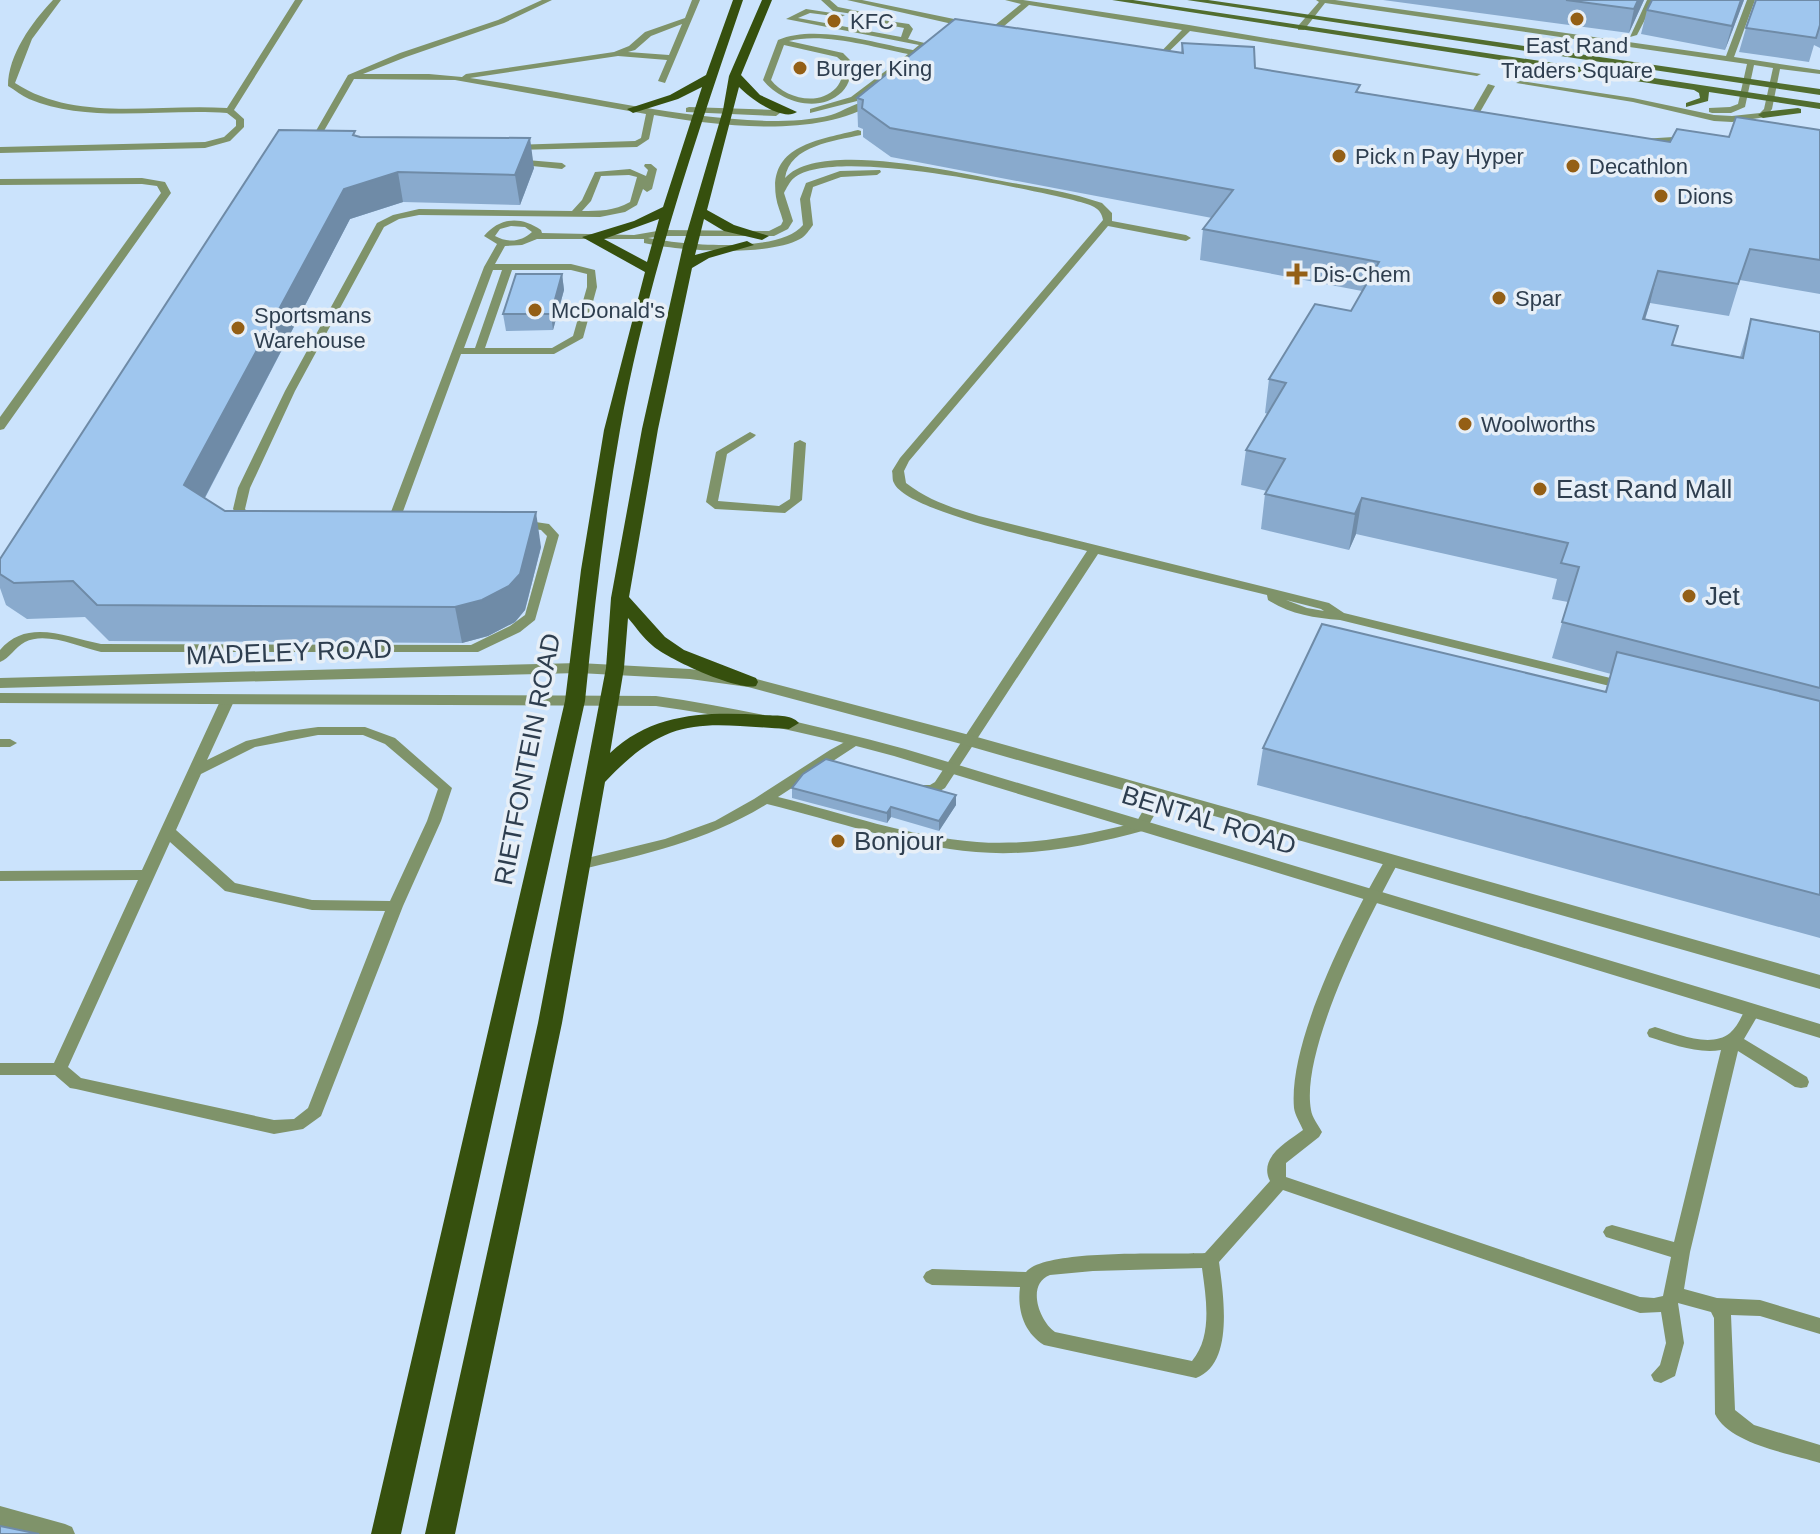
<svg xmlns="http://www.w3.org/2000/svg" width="1820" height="1534" viewBox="0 0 1820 1534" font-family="Arial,sans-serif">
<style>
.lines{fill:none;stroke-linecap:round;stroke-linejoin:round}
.lane{fill:#7f936a;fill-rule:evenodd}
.street{fill:#7f936a;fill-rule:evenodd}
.secondary{fill:#516d2f;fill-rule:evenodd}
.primary{fill:#36500e;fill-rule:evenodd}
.wall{fill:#89aacd}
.shaded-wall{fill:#6f8ba7}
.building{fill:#9fc6ee;stroke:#6f8ba7;stroke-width:2}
.poi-dot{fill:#945f15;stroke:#e7eff7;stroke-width:3}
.labels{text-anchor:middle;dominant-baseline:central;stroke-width:7;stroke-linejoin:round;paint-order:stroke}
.far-poi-label{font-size:22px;fill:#2e3e4f;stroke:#e7eff7;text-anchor:start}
.poi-label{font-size:26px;fill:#2e3e4f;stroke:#e7eff7;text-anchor:start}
.street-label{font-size:26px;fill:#2e3e4f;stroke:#e7eff7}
</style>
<rect width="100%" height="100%" fill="#cbe3fc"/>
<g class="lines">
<g class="lane">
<path d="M53,0H61L32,39L15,83C76,123 157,103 227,108L295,0H303L234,110L244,119V127L230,141L205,148L0,153V147L205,142L224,137L236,126V120L227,113C165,108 87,124 29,99C22,96 15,90 8,86C8,55 32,22 53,0Z"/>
<path d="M542,0H552L504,23L406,57L363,74H429L462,77L466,74L614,52L629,46L645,32L685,18L692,0H700L665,83L658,81L667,60L618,56L470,78C572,92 668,118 771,121C790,121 813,120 831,115C844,111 864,97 876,102C818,139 719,126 654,115L649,139L637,147L515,150L512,149V145L635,141L641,138L646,114L455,80L354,79L321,136L327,144L326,146H320L313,136L348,75L400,53L498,20ZM682,24L669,55L628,52L635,50L651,36Z"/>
<polygon points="821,0 830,0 838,7 877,15 873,17 833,11"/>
<polygon points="847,0 862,0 954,19 963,26 964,33 957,35 956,29 948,23"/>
<polygon points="1005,0 1023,0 1189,25 1481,74 1477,76 1190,31 1154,66 1150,64 1151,62 1182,30 1029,5 990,38 984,38 984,34 1021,4"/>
<polygon points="1316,0 1335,0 1726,56 1747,0 1755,0 1734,57 1820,70 1820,74 1780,69 1772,109 1766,117 1732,122 1714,121 1633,102 1516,83 1520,81 1633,98 1714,115 1732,116 1760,113 1764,109 1773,68 1754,65 1745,107 1731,113 1712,113 1709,112 1709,108 1730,107 1738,104 1747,64 1325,3 1304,30 1298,30 1298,26 1319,2"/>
<polygon points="1647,0 1655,0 1637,35 1630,37"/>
<path d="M806,9L845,15L841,17L810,13L798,18L901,37L904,28L857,19L861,17L909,24L913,29L908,39L933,45L926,47L920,55H916L857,101L810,113V109L851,97L908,54C873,47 823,32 789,41L843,53L853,63C851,73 850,84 842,92C819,114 780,102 763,80L778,40C816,24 874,43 913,50L919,45L786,19ZM784,45L837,57L845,64C843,72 842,82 836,88C818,107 785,98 771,80Z"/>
<polygon points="1488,84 1495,86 1472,126 1466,126 1465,124"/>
<polygon points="689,107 776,110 780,113 776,116 686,112 686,108"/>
<path d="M858,130L861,131V135C835,141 790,145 785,178C819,139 960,173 1007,182C1031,186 1055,190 1079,196L1102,203L1112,213V221L1186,235L1191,238L1186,241L1108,226L909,461L904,471L906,483C928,500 952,508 979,516L1329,603L1344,613L1631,683L1633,686L1631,689L1626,690L1340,620C1314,618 1290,614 1268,600L1267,595L1098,554L945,788L933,795L910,791L908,788L910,785H930L935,782L1087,551C1053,542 907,512 894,483C892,480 893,475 892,471L900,458L1103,220C1101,205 1086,204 1073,200C1023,188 832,146 794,178C790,181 786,189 784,193L793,221L788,229L774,236H663L648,238C683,245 780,254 803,225L800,199L806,183L840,171L880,170L881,172L877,175L841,177L813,187L810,199L813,225C809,230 806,236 800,239C767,257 680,251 644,243V239H537L522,245L505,246L495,264H571L595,270L597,287L583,338L554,354H461L398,525L392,529L388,528L386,525L484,267L497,244L484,236C500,217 521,216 541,230L542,233L634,235L663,230L769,231L781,225L783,221C781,213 777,205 776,197C768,145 819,140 858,130ZM511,226L525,227L532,232C521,242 508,243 495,236L500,229ZM493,270H502L475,348H464ZM512,270H571L587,274V287L573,336L552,348H485ZM1286,600L1321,609L1324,611L1307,608Z"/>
<polygon points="1689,136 1693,139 1692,141 1642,145 1638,142 1642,139"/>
<polygon points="515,159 562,163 566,166 562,169 512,164 512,160"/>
<path d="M645,164H651L657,169L652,189L647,192L643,189L637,205L625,212L600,217L419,215L399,219L384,227L295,391L250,488L245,509L249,514L259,520L253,524L241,520L233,509L238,488L285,391L377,223L393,215L419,209L572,211L582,200L595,172L630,169L646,176L648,170L644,166ZM629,175L637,177L630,202C614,211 599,211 582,211L591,201L601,176Z"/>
<polygon points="750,432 756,435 754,437 727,454 718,501 779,506 790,499 794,443 800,440 806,443 802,500 785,513 715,509 706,502 716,452"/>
<path d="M522,520L549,524L559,535L535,620L520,632L478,652H101C79,647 46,631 25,642C15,647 10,658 0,662V650C27,618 66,637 101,644L471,645L510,626L525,615L547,536L541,530L518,527V521Z"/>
<path d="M228,695L235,699L207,760L246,741L289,731L318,727H365L395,738L452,788L441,821L403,906L321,1116L303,1129L274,1134L76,1089L70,1088L55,1075H0V1063H54L138,880L0,881V871L142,870L221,699ZM318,735H363L385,744L438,789L427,821L390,901L312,900L235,883L176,830L201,774L255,747ZM170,842L225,891L312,910L385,911L308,1108L294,1119L274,1120L81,1078L68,1067Z"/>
<path d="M854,737L861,741L859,744L778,797C843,813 909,837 977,842C1030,846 1084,835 1136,823L1154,791L1159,789L1166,794L1146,830C1092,845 1033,857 976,852C906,846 836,821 767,804C707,841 647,854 579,870L572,865L579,860L665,839L715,821L754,799L830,750Z"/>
<polygon points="0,739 10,739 17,743 10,747 0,747"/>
<path d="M1392,856L1399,861C1370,915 1300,1049 1311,1110C1312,1117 1318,1125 1322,1132L1319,1137L1286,1163V1177L1640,1297L1654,1298L1663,1296L1671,1257L1606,1237L1603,1232L1606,1227L1612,1225L1674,1242L1721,1050C1697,1054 1672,1044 1649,1037L1647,1033L1649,1029L1655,1027C1676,1033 1710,1049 1730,1033C1738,1026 1742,1015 1747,1006H1759L1761,1010L1744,1039L1807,1077L1809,1082L1807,1087L1801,1088L1795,1087L1738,1051L1690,1252L1684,1289L1717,1298L1760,1300L1820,1318V1334L1760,1316L1731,1315L1735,1410L1754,1425L1820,1445V1463C1791,1454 1729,1444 1715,1414L1714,1318L1711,1312L1678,1303L1684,1343L1675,1376L1661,1383L1654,1381L1651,1375L1660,1365L1666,1343L1661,1312L1640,1313L1283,1190L1219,1262C1223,1293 1235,1364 1196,1378L1044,1345C1024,1333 1017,1310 1020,1287L932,1285L926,1282L923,1277L926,1272L932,1269L1026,1272C1045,1248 1171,1255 1205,1253L1270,1181C1258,1157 1287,1142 1303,1130C1300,1123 1295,1115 1294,1108C1288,1040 1352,916 1387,857ZM1202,1268C1206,1298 1213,1336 1192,1361L1055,1332C1039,1321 1026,1284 1050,1275L1093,1271Z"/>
<polygon points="0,1506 65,1524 72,1527 75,1534 30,1534 0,1526"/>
</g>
<g class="street">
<polygon points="142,178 165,182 171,193 4,429 0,430 0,417 161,193 157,186 142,184 0,185 0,179"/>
<polygon points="579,663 690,669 749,677 977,737 1820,975 1820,989 965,745 748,687 690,679 579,673 0,688 0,678"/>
<path d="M0,693L656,696C741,708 823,727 905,749L1735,998L1820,1024V1038L894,756C815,735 737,717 656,706L0,703Z"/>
</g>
<g class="secondary">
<polygon points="1112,0 1133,0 1820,103 1820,109 1709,92 1708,101 1686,107 1686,103 1700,98 1699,93 1694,90"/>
<polygon points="1187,0 1208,0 1820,89 1820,95"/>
<polygon points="1798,108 1801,109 1801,113 1763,118 1758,115 1763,112"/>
</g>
<g class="primary">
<path d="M733,0H743C695,141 646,283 620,430C604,520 594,611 585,701L401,1534H371L565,701L581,570L604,430L645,272L582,237L634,221L663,207L702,87L678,99L633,113L627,109L670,95L706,75ZM659,219L647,262L604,239Z"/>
<path d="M762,0H772L741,75L760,95L797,112C782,122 750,98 739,87L707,210L734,225L769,236L762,240L724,231L704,219L695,255L747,241L754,245L709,258L692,268L658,429L629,597L665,637L684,650L756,678L758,682L756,686C737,691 668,659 653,646C643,638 636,627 628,618L624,668L610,753C654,712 707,712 763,715C775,716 791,714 799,723L789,729C701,724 670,713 605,782L562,1023L455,1534H425L538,1023L606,668L611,598L642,429L683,246L723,110L729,76Z"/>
</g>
</g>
<g class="wall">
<polygon points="1383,0 1644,0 1629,33"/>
<polygon points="1744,0 1725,50 1641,34 1647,10"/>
<polygon points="1820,0 1820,48 1814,45 1809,62 1739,52 1746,28"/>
<polygon points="1182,43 1255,68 1359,92 1670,142 1820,130 1820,294 1740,280 1729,316 1650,303 1645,320 1673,345 1740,357 1751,319 1820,332 1820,938 1257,785 1263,748 1605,692 1611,674 1552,658 1568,602 1552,599 1557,579 1356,534 1349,550 1261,529 1265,494 1267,491 1241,485 1246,450 1268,414 1265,413 1269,379 1351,311 1362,291 1200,260 1203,229 1212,218 891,157 863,137 863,129 858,127 857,98 1181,53"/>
<polygon points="356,136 534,168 520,205 403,202 350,219 205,498 225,511 541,547 525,610 515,622 488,636 462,643 109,641 85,617 27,619 6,605 0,588 0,559"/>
<polygon points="562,274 564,290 553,330 506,331 503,314"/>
<polygon points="792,788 956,795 956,805 939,831 891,817 887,823 792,798"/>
</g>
<g class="shaded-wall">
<polygon points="1638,0 1644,0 1629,33 1634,9"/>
<polygon points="1741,0 1744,0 1725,50 1732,26"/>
<polygon points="530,138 534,168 520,205 515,175"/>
<polygon points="398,172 403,202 350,219 193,520 184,485 344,189"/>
<polygon points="1658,271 1650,303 1634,352 1643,319"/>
<polygon points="562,274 564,290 553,330 551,314"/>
<polygon points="1362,498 1356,534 1349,550 1355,514"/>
<polygon points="536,512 541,547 525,610 515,622 488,636 462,643 455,607"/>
<polygon points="956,795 956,805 939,831 939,821"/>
<polygon points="891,807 891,817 887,823 887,813"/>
</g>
<g class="building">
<polygon points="1566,0 1638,0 1634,9"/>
<polygon points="1652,0 1741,0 1732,26 1647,10"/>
<polygon points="1756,0 1820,0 1820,25 1816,38 1746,28"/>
<polygon points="955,19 1183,53 1182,43 1254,47 1255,68 1360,85 1356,92 1670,142 1677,129 1729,137 1736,117 1820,130 1820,260 1750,249 1738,284 1658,271 1643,319 1678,326 1672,345 1743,358 1751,319 1820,332 1820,688 1562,622 1579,567 1561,563 1568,543 1362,498 1355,514 1265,494 1285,459 1246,450 1286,383 1269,379 1315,304 1351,311 1379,262 1203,229 1233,190 890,128 862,108 863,100 857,98"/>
<polygon points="279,130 355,131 353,135 360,137 530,138 515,175 398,172 344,189 184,485 225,511 536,512 520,574 509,586 482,600 455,607 97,605 73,581 14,583 0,574 0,559"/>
<polygon points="516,274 562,274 551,314 503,314"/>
<polygon points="1322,624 1606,692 1617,652 1820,701 1820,895 1263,748"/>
<polygon points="826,759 956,795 939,821 891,807 887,813 792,788 803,774"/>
<polygon points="0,1526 39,1534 0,1534"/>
</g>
<g class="poi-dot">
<circle cx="1577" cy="19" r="8"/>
<circle cx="834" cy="21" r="8"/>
<circle cx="800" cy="68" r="8"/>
<circle cx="1339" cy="156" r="8"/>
<circle cx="1573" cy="166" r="8"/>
<circle cx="1661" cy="196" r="8"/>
<path d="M1293 262h8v8h8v8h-8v8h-8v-8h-8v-8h8z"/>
<circle cx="1499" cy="298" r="8"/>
<circle cx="535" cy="310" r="8"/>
<circle cx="238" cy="328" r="8"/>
<circle cx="1465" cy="424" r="8"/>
<circle cx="1540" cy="489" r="8"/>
<circle cx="1689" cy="596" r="8"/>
<circle cx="838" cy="841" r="8"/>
</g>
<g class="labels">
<g class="far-poi-label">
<text x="850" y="21">KFC</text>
<text x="1577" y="45" text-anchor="middle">East Rand<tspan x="1577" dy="25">Traders Square</tspan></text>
<text x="816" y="68">Burger King</text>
<text x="1355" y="156">Pick n Pay Hyper</text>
<text x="1589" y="166">Decathlon</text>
<text x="1677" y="196">Dions</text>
<text x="1313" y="274">Dis-Chem</text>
<text x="1515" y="298">Spar</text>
<text x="551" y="310">McDonald's</text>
<text x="254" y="315">Sportsmans<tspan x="254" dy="25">Warehouse</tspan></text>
<text x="1481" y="424">Woolworths</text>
</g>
<g class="poi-label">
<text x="1556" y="489">East Rand Mall</text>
<text x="1705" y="596">Jet</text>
<text x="854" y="841">Bonjour</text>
</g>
<g class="street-label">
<text transform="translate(289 652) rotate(-2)">MADELEY ROAD</text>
<text transform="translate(527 759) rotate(-79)">RIETFONTEIN ROAD</text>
<text transform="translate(1209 820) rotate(17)">BENTAL ROAD</text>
</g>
</g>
</svg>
